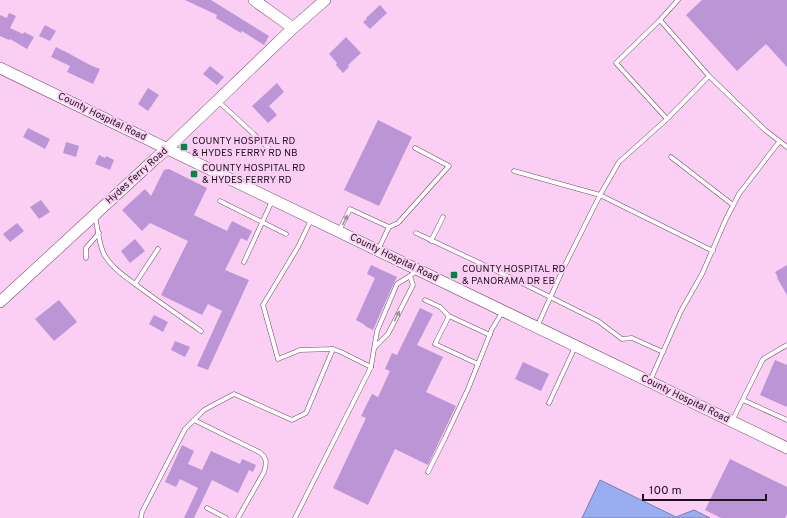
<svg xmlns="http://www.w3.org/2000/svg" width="787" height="518" viewBox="0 0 787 518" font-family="Overpass,sans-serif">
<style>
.water{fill:#99adf1;stroke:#757eb2}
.building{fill:#bc95d6}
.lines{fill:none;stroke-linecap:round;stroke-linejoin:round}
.lane-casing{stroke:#714b6b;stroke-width:5}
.secondary-casing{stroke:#714b6b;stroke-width:12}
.lane{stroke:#fff;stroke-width:4}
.secondary{stroke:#fff;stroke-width:11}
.oneway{fill:#9b949a}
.poi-dot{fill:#028642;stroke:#fbcff4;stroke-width:1.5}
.labels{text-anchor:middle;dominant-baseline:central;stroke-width:3.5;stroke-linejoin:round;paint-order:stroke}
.street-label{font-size:10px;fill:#20111e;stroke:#fbcff4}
.poi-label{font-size:10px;fill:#20111e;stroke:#fbcff4;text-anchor:start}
</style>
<rect width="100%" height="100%" fill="#fbcff4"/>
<polygon class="water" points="600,480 676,517 694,510 710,518 582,518"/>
<g class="building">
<polygon points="185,0 211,0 269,36 264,45 242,31 241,33 216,18 217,15"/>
<polygon points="702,0 787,0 787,67 766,44 737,71 686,15"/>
<polygon points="380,5 387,13 370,29 363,22 367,19 366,18"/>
<polygon points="9,13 16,16 10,28 23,34 24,32 34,37 27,49 10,39 9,40 0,36 0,15 7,18"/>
<polygon points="45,25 56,31 50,41 39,36"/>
<polygon points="346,37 361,53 348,65 349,67 343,73 336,65 337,63 329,54"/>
<polygon points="56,47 68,53 90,65 100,69 93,84 67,72 70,66 51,57"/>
<polygon points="210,66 224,77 217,85 203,74"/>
<polygon points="277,83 284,92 269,106 277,115 268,123 252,106"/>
<polygon points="148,88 159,95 148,111 138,104"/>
<polygon points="378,120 412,137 379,206 344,190"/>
<polygon points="28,128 50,139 45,149 23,137"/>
<polygon points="66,142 79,146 76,157 63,153"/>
<polygon points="99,155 105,158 106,156 114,160 110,170 95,164"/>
<polygon points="169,169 207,188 194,215 227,231 232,221 252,231 247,241 241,238 225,270 249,280 208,370 197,366 222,311 208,304 202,315 161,295 188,241 150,223 142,231 122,210 145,189 151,196 164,170"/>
<polygon points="41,200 50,212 39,219 30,207"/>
<polygon points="17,223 24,231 10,242 3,234"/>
<polygon points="135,239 145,251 130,263 121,251"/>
<polygon points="371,265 397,277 394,283 373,330 365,326 365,325 356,320 375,278 367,274"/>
<polygon points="787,265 787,295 777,278 778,278 775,272"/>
<polygon points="59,300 77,322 54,341 35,319"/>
<polygon points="420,308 433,314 417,345 443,357 426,392 456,406 428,465 395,449 368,505 333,488 366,418 361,416 372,394 378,397 390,371 385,369 392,353 397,355"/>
<polygon points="154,315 168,322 163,332 149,324"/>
<polygon points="175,341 190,347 185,357 171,350"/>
<polygon points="775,360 787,365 787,407 760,395"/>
<polygon points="523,362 549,374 541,391 515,379"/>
<polygon points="182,445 194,451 188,464 202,470 211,451 240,464 242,459 256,465 253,472 249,470 238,493 212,480 194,518 184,518 198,488 180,479 176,487 165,482"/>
<polygon points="730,459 787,487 787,514 785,518 721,518 705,510"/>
</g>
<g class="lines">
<g class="lane-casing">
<g id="lane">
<polyline points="678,0 660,20 709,76 765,130 787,147"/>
<polyline points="660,20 616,63 667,119"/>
<polyline points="709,76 667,119 619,162 600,195 713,251"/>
<polyline points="218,101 275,154"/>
<polyline points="671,157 733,205"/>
<polyline points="514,171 600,195 564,267 537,327"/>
<polyline points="220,201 286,234"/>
<path d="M95,217C98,228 99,247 105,256C113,269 127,278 139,287C159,302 180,316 201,331"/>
<polyline points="311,220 298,247 263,305 278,359 300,350 333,349"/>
<polyline points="389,227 398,223 449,166 415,148"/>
<polyline points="339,231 350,209 389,227 378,250"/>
<polyline points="416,233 520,282 598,321 622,339 632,338 663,352"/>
<polyline points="431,241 443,217"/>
<polyline points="86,258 86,248 99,233"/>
<polyline points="244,262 272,201"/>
<polyline points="135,284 158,249"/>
<polyline points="425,300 440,307 449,316 490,335"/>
<polyline points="449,316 435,344 478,364"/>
<polyline points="375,347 388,334 413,285 410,276"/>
<polyline points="650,381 681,311 702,274 726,219 739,194 779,142"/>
<polyline points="743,400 787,420"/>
<polyline points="549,403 575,347"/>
<path d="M194,420L259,452C267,457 267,463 264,472L238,518"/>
<polyline points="732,421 763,359 787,345"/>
<polyline points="428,472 445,438 468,389 492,329 503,311"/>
<polyline points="207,508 226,518"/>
<polyline points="141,518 142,512 185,429 204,410 234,394 292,420 306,413 333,349 341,352 371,367"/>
<polyline points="295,518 371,367 377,331 397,284 410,276 417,270"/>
</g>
</g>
<g class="secondary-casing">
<g id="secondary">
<polyline points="254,0 293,28"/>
<polyline points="0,68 787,448"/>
<polyline points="0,302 155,159 168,148 293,28 325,0"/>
</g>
</g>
<use href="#lane" class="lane"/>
<use href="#secondary" class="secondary"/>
</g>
<defs><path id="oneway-solid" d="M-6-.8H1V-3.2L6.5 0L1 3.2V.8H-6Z"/></defs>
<g class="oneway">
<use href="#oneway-solid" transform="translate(345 220) rotate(-64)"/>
<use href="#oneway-solid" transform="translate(397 316) rotate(-63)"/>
</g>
<g class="poi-dot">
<rect x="180" y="143" width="8" height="8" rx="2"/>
<rect x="190" y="170" width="8" height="8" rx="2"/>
<rect x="450" y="271" width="8" height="8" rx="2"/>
</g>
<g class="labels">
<g class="street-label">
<text transform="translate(102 117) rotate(26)">County Hospital Road</text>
<text transform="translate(137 176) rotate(-42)">Hydes Ferry Road</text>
<text transform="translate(394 258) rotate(26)">County Hospital Road</text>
<text transform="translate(685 399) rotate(26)">County Hospital Road</text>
</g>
<g class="poi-label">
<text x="192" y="141">COUNTY HOSPITAL RD<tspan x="192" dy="12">&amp; HYDES FERRY RD NB</tspan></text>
<text x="202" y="168">COUNTY HOSPITAL RD<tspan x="202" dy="12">&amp; HYDES FERRY RD</tspan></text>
<text x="462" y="269">COUNTY HOSPITAL RD<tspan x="462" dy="12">&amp; PANORAMA DR EB</tspan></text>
</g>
</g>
<path d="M643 494v6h123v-6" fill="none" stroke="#20111e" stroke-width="2"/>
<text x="649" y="494" font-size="12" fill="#20111e" stroke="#fbcff4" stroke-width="3" paint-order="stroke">100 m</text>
</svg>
